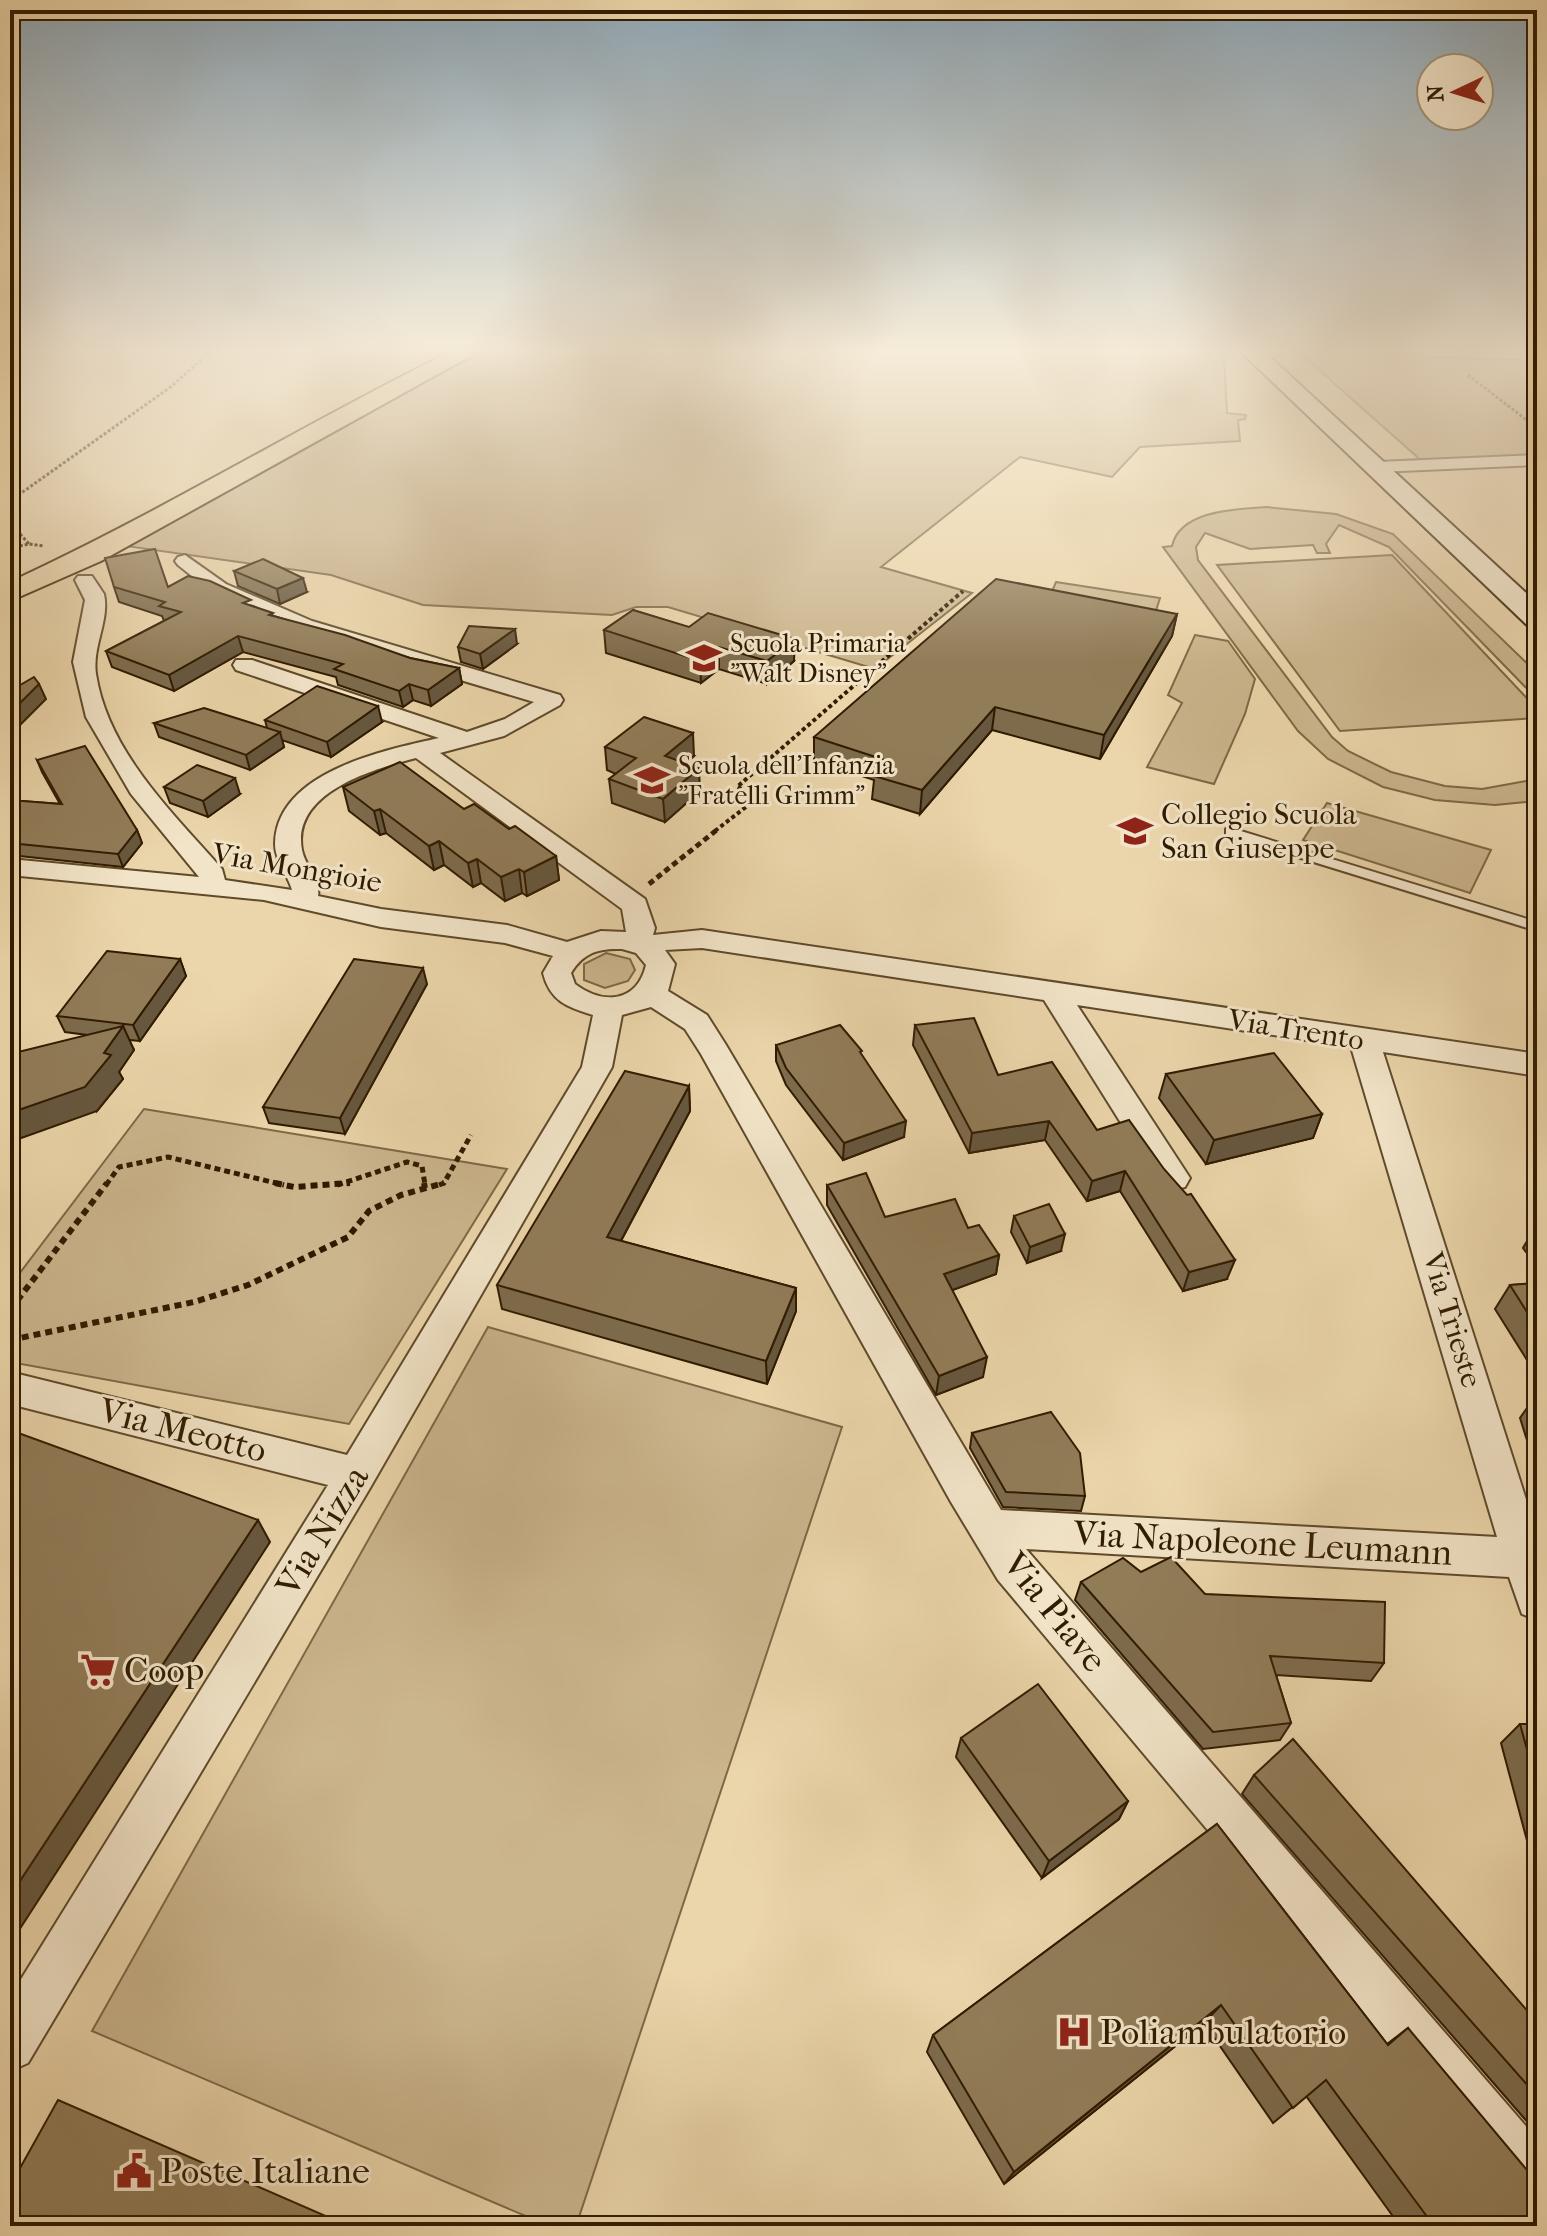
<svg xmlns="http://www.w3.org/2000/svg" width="1547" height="2236" viewBox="0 0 1547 2236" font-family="'IM FELL French Canon',serif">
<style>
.green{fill:#cbb58d;stroke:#7e6846;stroke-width:2}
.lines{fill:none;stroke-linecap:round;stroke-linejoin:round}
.lane-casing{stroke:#5f4a2a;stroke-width:4}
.street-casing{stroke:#5f4a2a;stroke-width:4}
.secondary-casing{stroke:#301b00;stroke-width:4}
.primary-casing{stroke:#301b00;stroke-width:4}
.path-far3{stroke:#301b00;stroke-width:3;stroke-dasharray:3 2;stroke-linecap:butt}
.path-far2{stroke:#301b00;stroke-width:4;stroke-dasharray:4 3;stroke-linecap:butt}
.path-far1{stroke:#301b00;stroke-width:5;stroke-dasharray:6 4;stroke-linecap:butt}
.path{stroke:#301b00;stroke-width:6;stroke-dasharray:7 5;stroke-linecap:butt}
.lane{fill:#f2e4c8;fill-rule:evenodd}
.street{fill:#f2e4c8;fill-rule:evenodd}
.secondary{fill:#f2e4c8;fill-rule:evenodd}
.primary{fill:#ebd5aa;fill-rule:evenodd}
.wall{fill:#7d6b4c;stroke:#301b00;stroke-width:2}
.shaded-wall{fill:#66573e;stroke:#301b00;stroke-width:2}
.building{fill:#917c58;stroke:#301b00;stroke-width:2}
.labels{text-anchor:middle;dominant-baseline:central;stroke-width:6;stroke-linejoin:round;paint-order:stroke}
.far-poi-label{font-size:26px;fill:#301b00;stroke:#f2e4c8;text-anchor:start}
.poi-label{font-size:30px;fill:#301b00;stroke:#f2e4c8;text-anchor:start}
.street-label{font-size:30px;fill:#301b00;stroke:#f2e4c8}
.near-street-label{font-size:36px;fill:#301b00;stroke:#f2e4c8}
.near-poi-label{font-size:36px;fill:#301b00;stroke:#f2e4c8;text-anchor:start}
</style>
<rect width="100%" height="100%" fill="#ebd5aa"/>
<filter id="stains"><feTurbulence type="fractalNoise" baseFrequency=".0025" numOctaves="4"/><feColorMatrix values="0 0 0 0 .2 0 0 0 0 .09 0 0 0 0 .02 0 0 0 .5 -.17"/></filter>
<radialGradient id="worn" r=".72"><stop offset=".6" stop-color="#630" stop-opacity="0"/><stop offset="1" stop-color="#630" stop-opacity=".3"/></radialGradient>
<g class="green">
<polygon points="490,349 1208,349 1222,351 1224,355 1227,413 1246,415 1245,419 1238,420 1240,441 1140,447 1112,477 1020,457 881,567 972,593 875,669 668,607 636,607 612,615 423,605 331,575 126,546 386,401"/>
<polygon points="1318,349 1537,358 1537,457 1424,463 1301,354"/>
<path d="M1266,507L1336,514L1393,534L1537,673V699L1389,547L1339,525L1326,544L1330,553H1317L1313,545L1250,549L1205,533L1196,547L1198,560L1332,737L1348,751L1391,772L1445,786L1482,789L1537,779V801L1495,805L1435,800L1383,787L1328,759L1298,731L1163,547L1172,546C1180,510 1237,509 1266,507Z"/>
<polygon points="1392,555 1537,709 1537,718 1340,731 1217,565"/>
<polygon points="1056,582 1160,598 1152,623 1045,607"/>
<polygon points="1195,635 1228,641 1255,679 1245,714 1214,784 1147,767 1182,703 1168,695"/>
<polygon points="1327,803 1491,850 1470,893 1303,840"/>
<polygon points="606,953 630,959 635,970 628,981 605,988 584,980 584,964"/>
<polygon points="144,1109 507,1169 349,1424 10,1362 10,1286"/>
<polygon points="488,1327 842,1427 576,2226 549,2226 92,2031"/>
</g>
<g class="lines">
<g class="lane-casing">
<polygon id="lane" points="1231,828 1537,922 1537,931 1226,835 1226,829"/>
</g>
<g class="street-casing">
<g id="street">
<polygon points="1379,349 1537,350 1537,360 1387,354"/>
<polygon points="1537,455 1537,465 1378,472 1369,467 1378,462"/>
<path d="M185,555L226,584L312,621L560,695L563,700L560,705L504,736L440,753L645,899L655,928L653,935L702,930L1537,1054V1076L1383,1052L1537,1534V1620L1522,1614L1509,1577L1026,1549L1537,2139V2209L1518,2200L998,1580L951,1502L701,1054L685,1029L651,1007L622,1015L612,1067L370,1488L28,2063L10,2071V1997L328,1485L10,1404V1372L347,1455L582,1067L593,1015C567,1007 550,1001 543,973L553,956L505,943L381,927L264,900L10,875V859L199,877L131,794L86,717L73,662L85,600L75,580L78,576H92L104,594C110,620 92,646 96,674C108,752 173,813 222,869L225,880L292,890C288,875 275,861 275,844C276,772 385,750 439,738L236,670L233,665L236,660H252L467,732L505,719L534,702L296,631L212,592L178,565L175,561L178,557ZM416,758L622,909L626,932L601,931L567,942L507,925L381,909L318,896C321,881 305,866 302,850C291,792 374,769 416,758ZM702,948L1044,1000L1161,1187L1173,1190L1185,1187L1190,1178L1077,1005L1351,1047L1497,1537L1001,1510L726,1045L707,1015L668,991L675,964L665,950ZM622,949L636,953L646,965C637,1003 603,1005 575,984L571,973C583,953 598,948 622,949Z"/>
</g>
</g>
<g class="secondary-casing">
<polygon id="secondary" points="1238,349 1261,349 1537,603 1537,628 1527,625"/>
</g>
<g class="primary-casing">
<g id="primary">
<path d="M456,349H483L101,561L10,601V582C162,512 305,423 456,349Z"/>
<path d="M1247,349H1288C1279,359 1256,359 1247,349Z"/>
</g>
</g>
<g class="path-far3">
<polyline points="1468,375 1537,428"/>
<polyline points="10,501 172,386 213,349"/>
<polyline points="10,523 29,544"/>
<polyline points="10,548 29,544 44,546"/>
</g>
<polyline class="path-far2" points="715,831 760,796 737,787 963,591"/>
<g class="path-far1">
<polyline points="649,884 718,829"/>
<polyline points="106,1185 119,1167 168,1157 284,1185"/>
<polyline points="337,1185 407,1162 422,1166 425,1185"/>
<polyline points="439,1185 444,1183 471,1135"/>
</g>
<g class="path">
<polyline points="275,1183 294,1187 350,1183"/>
<polyline points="424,1183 425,1188"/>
<polyline points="10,1310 107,1183"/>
<polyline points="10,1340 194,1302 248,1285 348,1237 369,1211 401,1195 444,1183"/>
</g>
<use href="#lane" class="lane"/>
<use href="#street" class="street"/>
<use href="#secondary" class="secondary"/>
<use href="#primary" class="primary"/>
</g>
<g class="wall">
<polygon points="234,571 307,592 280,604 238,586"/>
<polygon points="114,587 168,587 253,606 274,616 410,658 459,668 462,684 431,706 413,700 403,707 338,685 336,677 243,652 174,691 112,667 106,651 164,621 162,616 119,602"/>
<polygon points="633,610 794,661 767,684 719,669 701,683 606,653 604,630"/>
<polygon points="1177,614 1172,636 1100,759 992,730 920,814 872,799 874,780 814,760 814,737"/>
<polygon points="517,644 483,669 461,662 458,647"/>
<polygon points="265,720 382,722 331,757 282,740 284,747 250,770 159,737 154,723 267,728"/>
<polygon points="605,747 694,756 685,763 700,791 665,822 612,803 609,779 616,774 607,770"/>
<polygon points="37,760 137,830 142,843 123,867 10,855 10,800 60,804 42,772"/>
<polygon points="164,787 240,794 208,817 170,803"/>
<polygon points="343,787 464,809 509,829 556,856 559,880 527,896 522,893 505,901 481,883 473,887 444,865 434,870 386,833 380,835 349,811"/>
<polygon points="180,959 186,976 140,1041 129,1040 134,1050 119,1072 123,1079 97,1111 87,1035 65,1032 57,1016"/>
<polygon points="427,984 345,1134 269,1123 263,1107"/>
<polygon points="915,1025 998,1075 1097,1130 1227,1279 1183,1291 1120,1191 1087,1201 1045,1140 969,1153 913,1045"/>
<polygon points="776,1045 862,1056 904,1137 843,1160 786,1085 776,1061"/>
<polygon points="1166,1074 1322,1114 1313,1138 1206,1164 1159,1098"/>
<polygon points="689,1086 690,1111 621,1241 796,1288 796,1311 767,1384 502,1309 497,1285"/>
<polygon points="827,1185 885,1217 968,1228 999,1255 996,1274 952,1290 983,1377 936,1395 827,1205"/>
<polygon points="1014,1216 1061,1251 1027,1263 1011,1232"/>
<polygon points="1537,1224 1537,1267 1523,1248"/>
<polygon points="1537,1283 1537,1376 1495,1309 1510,1285"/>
<polygon points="1537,1394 1537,1472 1520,1418"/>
<polygon points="972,1433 1085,1496 1081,1511 1003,1507 970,1448"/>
<polygon points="1141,1572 1205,1594 1384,1663 1371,1681 1276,1675 1291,1723 1280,1740 1203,1749 1075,1600 1081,1582"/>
<polygon points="1520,1724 1537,1724 1537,1878 1501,1743"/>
<polygon points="961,1738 1128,1801 1119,1819 1042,1878 956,1757"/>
<polygon points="1254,1775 1537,2022 1537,2133 1242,1794"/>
<polygon points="1217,1824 1387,2044 1408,2028 1537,2226 1400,2226 1306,2096 1273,2123 1204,2023 1004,2184 927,2052 933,2035"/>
</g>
<g class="shaded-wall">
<polygon points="303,578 307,592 280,604 277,589"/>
<polygon points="1177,614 1172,636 1100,759 1104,735"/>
<polygon points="515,629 517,644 483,669 480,654"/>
<polygon points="238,636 243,652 174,691 169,675"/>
<polygon points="795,639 794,661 767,684 767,661"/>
<polygon points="719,647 719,669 701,683 700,661"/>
<polygon points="459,668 462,684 431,706 428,690"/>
<polygon points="39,684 46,699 10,735 10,713"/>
<polygon points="409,684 413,700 403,707 399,691"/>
<polygon points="378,706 382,722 331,757 327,742"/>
<polygon points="995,707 992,730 920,814 922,790"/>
<polygon points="280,732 284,747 250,770 246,755"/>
<polygon points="693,733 694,756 666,779 665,756"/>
<polygon points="699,768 700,791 665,822 663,799"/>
<polygon points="235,778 240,794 208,817 203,801"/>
<polygon points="380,809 386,833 380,835 374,811"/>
<polygon points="137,830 142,843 123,867 118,854"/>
<polygon points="439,841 444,865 434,870 429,846"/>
<polygon points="556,856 559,880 527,896 524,872"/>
<polygon points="477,859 481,883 473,887 468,863"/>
<polygon points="519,869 522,893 505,901 501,877"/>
<polygon points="180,959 186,976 140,1041 133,1025"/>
<polygon points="423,968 427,984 345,1134 340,1118"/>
<polygon points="123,1026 134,1050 119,1072 123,1079 97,1111 10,1142 10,1113 104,1053"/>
<polygon points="689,1086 690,1111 610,1261 607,1237"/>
<polygon points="1322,1114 1313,1138 1206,1164 1214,1140"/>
<polygon points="906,1121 904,1137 843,1160 844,1143"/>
<polygon points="1049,1121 1045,1140 969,1153 972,1133"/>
<polygon points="1125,1171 1120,1191 1087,1201 1092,1181"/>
<polygon points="1065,1234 1061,1251 1027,1263 1030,1247"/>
<polygon points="999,1255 996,1274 942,1294 944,1274"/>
<polygon points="1235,1260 1227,1279 1183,1291 1189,1272"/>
<polygon points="796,1288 796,1311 767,1384 766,1361"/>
<polygon points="987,1357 983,1377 936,1395 939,1376"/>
<polygon points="258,1520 270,1542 10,1944 10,1896"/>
<polygon points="1128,1801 1119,1819 1042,1878 1049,1861"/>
<polygon points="1221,2005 1204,2023 1004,2184 1014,2172"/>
<polygon points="328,2217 342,2226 325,2226"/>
</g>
<g class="building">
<polygon points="155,549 168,587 188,576 210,581 251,600 243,603 273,613 269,615 345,635 410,658 459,668 428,690 409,684 399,691 334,669 343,664 238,636 169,675 106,651 181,612 159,606 165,602 114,587 105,558"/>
<polygon points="263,559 303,578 277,589 234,571"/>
<polygon points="996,579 1177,614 1104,735 995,707 922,790 874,776 888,761 814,737"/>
<polygon points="633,610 689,627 708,613 795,639 767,661 719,647 700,661 604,630"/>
<polygon points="469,626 515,629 480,654 458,647"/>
<polygon points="34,677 39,684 10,713 10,691"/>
<polygon points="317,686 378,706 327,742 265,720"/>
<polygon points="204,708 280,732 246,755 154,723"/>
<polygon points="644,717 693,733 665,756 699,768 663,799 609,779 636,758 605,747"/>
<polygon points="85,746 137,830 118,854 10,843 10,800 62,804 37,760"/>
<polygon points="400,762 464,809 474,804 509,829 515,826 556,856 524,872 519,869 501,877 477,859 468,863 439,841 429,846 380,809 374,811 343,787"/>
<polygon points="197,765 235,778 203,801 164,787"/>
<polygon points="107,951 180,959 133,1025 57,1016"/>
<polygon points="354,959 423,968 340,1118 263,1107"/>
<polygon points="974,1018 998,1075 1052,1062 1097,1130 1129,1120 1164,1169 1187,1195 1191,1194 1235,1260 1189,1272 1125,1171 1092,1181 1049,1121 972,1133 915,1025"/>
<polygon points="840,1025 862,1051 860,1052 906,1121 844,1143 786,1068 776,1045"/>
<polygon points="123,1026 104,1053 111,1055 85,1087 10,1113 10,1054"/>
<polygon points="1274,1053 1322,1114 1214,1140 1166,1074"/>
<polygon points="625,1071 689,1086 607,1237 796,1288 766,1361 497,1285"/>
<polygon points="866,1173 885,1217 955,1199 968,1228 979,1225 999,1255 944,1274 987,1357 939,1376 827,1185"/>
<polygon points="1049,1204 1065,1234 1030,1247 1014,1216"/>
<polygon points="1537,1283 1537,1328 1510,1285"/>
<polygon points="1051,1412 1080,1453 1085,1496 1006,1492 972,1433"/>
<polygon points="10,1430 258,1520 10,1896"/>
<polygon points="1171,1557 1205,1594 1385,1602 1384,1663 1270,1656 1291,1723 1213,1732 1081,1582 1123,1558 1141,1572"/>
<polygon points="1038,1684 1128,1801 1049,1861 961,1738"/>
<polygon points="1520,1724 1537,1724 1537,1786"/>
<polygon points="1293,1739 1537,2022 1537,2096 1254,1775"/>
<polygon points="1217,1824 1388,2045 1408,2028 1537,2182 1537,2226 1434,2226 1326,2080 1293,2108 1221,2005 1014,2172 933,2035"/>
<polygon points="58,2100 328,2217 325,2226 10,2226 10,2186"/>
</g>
<linearGradient id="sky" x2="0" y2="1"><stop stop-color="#8fa8b8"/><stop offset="0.53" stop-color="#f6ecd9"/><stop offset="1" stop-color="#f6ecd9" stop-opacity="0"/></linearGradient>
<rect width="1547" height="662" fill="url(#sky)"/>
<defs>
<g id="school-bare" transform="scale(2.76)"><path d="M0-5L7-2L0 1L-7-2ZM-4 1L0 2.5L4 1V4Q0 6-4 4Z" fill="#8f2418" stroke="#f2e4c8" stroke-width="2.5" paint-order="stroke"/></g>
<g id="supermarket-bare" transform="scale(2.76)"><path d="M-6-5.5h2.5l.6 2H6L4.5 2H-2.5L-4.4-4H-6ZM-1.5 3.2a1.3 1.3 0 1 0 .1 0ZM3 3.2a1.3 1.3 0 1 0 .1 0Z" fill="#8f2418" stroke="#f2e4c8" stroke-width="2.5" paint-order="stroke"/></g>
<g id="hospital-bare" transform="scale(2.76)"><path d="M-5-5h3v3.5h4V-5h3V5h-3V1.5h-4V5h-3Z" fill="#8f2418" stroke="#f2e4c8" stroke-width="2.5" paint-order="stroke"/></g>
<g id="civic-bare" transform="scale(2.76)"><path d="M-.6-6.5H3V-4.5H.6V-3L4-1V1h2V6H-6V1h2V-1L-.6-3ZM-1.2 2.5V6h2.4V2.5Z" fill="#8f2418" stroke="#f2e4c8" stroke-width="2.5" paint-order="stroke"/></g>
</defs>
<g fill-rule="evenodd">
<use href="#school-bare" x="704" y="658"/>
<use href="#school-bare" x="652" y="780"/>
<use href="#school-bare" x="1135" y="831"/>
<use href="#supermarket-bare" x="98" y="1670"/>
<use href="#hospital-bare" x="1074" y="2032"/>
<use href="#civic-bare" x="134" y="2171"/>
</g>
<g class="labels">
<g class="far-poi-label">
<text x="730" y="643">Scuola Primaria<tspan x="730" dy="30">"Walt Disney"</tspan></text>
<text x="678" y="765">Scuola dell'Infanzia<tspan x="678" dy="30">"Fratelli Grimm"</tspan></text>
</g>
<g class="poi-label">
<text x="1161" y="814">Collegio Scuola<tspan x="1161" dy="34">San Giuseppe</tspan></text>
</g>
<g class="street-label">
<text transform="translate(297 868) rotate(10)">Via Mongioie</text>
<text transform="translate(1296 1030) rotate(9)">Via Trento</text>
<text transform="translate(1452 1320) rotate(73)">Via Trieste</text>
</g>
<g class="near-street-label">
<text transform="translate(183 1430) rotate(14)">Via Meotto</text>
<text transform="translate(322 1531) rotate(-59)">Via Nizza</text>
<text transform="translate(1263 1543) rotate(3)">Via Napoleone Leumann</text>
<text transform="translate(1055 1612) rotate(51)">Via Piave</text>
</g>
<g class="near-poi-label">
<text x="124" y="1670">Coop</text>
<text x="1100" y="2032">Poliambulatorio</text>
<text x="160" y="2171">Poste Italiane</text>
</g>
</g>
<rect width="1547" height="2236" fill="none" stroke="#ebd5aa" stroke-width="40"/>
<rect x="12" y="12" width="1523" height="2212" fill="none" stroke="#301b00" stroke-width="4"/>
<rect x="20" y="20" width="1507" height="2196" fill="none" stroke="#301b00" stroke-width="2"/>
<g transform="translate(1455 92) rotate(266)"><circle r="38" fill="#f2e4c8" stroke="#a49478" stroke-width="2"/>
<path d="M0-6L14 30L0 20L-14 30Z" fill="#8f2418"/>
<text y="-12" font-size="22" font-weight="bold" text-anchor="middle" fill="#301b00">N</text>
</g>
<rect width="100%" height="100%" filter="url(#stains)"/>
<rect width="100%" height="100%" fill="url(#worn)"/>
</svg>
